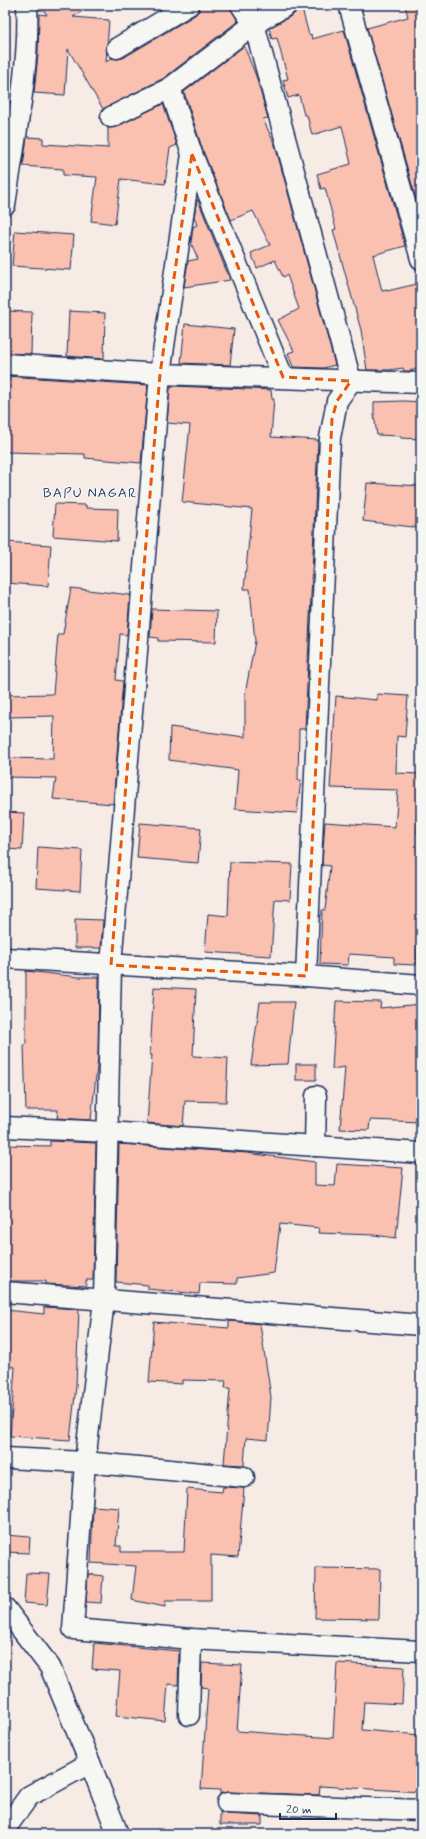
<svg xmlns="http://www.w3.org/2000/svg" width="426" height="1839" viewBox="0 0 426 1839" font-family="Mynerve,sans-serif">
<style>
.building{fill:#fac1b1;stroke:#1b2f5e}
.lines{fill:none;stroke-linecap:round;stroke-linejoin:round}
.minor-casing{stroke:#1b2f5e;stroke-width:23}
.minor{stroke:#f6f6f2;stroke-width:20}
.marked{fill:none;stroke:#e8590c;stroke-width:3;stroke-dasharray:8 5;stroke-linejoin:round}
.labels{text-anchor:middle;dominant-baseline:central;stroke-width:3;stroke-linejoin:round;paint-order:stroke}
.neighbourhood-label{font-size:14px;letter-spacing:1px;fill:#1b2f5e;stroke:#f6f6f2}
</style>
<rect width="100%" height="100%" fill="#f7ebe5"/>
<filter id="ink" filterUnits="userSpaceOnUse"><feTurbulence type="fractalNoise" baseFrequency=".025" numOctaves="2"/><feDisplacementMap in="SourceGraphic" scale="8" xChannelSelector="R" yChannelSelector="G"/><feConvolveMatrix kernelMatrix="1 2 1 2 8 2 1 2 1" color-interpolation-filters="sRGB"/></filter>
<g filter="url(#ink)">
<g class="building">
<polygon points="41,5 92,5 73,17 109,20 106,62 112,58 118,59 123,58 195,15 199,11 200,5 230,5 232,11 238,21 164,78 103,109 68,49 65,95 34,93 38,55 39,14 47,15"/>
<polygon points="298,5 301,5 309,35 311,34 312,39 344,30 405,246 373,255 382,291 387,290 387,291 421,283 421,368 409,371 404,371 403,368 389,370 367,370 361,330 333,230 336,229 325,188 321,189 317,174 351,164 342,126 312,135 307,115 304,115 299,95 288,98 283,80 288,79 277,38 272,39 269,28 293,15 297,10"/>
<polygon points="405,5 421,5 421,201 417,202 367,28 408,17"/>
<polygon points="244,46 256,76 268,118 263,119 275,145 335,365 323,368 293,367 288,353 294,351 278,320 299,309 287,275 283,277 275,260 257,268 251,253 270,245 253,211 231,220 203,151 184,92"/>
<polygon points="163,104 177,145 170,148 165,184 121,179 115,224 91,221 97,177 63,175 63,169 23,166 27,137 43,138 43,144 108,148 108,128 116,127"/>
<polygon points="197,200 198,200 230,280 184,287 188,261 198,259 191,243 193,227 197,225 194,217"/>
<polygon points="15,231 74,235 71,270 12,266"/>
<polygon points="5,311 32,312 31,354 5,353"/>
<polygon points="69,311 105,313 104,359 67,356"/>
<polygon points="185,324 234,329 230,365 181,363"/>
<polygon points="5,376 148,385 141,463 85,458 85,454 5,452 10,413 5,413"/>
<polygon points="173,386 271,390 272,399 274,399 271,437 318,440 305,729 299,729 298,780 301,780 297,813 235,809 238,770 169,760 170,727 245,737 245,694 255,641 250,589 244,589 252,509 182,502 190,425 167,423 170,388 172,388"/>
<polygon points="404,401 421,402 421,439 401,438 401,436 377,435 374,415 374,402"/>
<polygon points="367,483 421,486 421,528 363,521"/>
<polygon points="55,504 86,505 86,508 118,509 117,541 53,536"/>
<polygon points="5,542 51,545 48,586 5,583"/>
<polygon points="71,588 130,595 127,635 120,634 116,680 123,681 113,804 53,799 56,778 5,777 5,758 53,759 54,716 9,717 9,713 5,713 5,695 53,694 58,634 63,634"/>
<polygon points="152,609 217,611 216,642 158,641 158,638 150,637"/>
<polygon points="377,694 408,696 405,737 397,736 396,773 421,774 417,833 421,833 418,873 421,873 421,899 420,911 419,911 416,965 394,964 394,957 349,954 348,965 320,964 322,910 325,910 330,866 322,865 325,822 395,827 398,790 330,788 336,696 377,700"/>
<polygon points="5,812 24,813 22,850 5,849"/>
<polygon points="140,823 201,828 198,863 137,858"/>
<polygon points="38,847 82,850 80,891 36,888"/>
<polygon points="230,862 292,864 290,900 275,899 271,956 205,952 208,914 228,916"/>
<polygon points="75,919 103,920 101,948 75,948"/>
<polygon points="26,971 79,977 99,977 98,1058 91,1120 57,1118 58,1110 26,1110 24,1045 26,1045"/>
<polygon points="154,987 196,989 193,1056 228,1058 226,1102 185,1101 183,1126 147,1123 152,1055 150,1055"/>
<polygon points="336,1001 381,1002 380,1008 421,1004 421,1122 370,1120 369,1130 340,1129 345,1067 332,1069"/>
<polygon points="260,1002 294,1002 288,1064 251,1065"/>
<rect x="296" y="1064" width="20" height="16"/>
<polygon points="50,1141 96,1143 93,1280 86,1280 86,1286 46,1284 46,1281 5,1281 5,1145 50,1146"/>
<polygon points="119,1144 247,1153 315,1162 315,1185 335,1186 337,1164 403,1168 396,1238 374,1235 318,1233 319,1228 280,1224 274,1273 237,1278 237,1284 200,1283 199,1294 148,1289 148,1285 116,1282"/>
<polygon points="44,1307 79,1309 76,1386 70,1440 10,1436 15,1367 5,1366 5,1310 44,1314"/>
<polygon points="229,1321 260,1324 271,1397 268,1440 246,1438 244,1465 224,1464 230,1388 225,1388 226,1381 182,1380 182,1384 149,1382 154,1322 229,1328"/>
<polygon points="223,1487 244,1488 238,1557 211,1555 211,1601 165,1601 165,1607 132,1600 136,1566 91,1563 93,1506 119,1508 116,1546 121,1546 121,1552 184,1552 187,1489 222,1492"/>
<polygon points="5,1535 30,1537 29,1553 5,1552"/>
<polygon points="316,1568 380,1569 379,1619 315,1618"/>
<polygon points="26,1573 50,1574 47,1605 24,1603"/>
<polygon points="88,1574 103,1576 101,1603 86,1602"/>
<polygon points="94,1643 179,1651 178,1685 168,1684 165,1721 116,1716 120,1671 92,1669"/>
<polygon points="202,1663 242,1665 237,1731 333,1738 337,1663 404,1667 402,1704 364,1702 362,1730 421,1735 421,1792 320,1786 319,1795 227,1792 220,1794 220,1790 201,1789 208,1688 201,1687"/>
<polygon points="220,1812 227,1814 262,1816 262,1825 220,1825"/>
</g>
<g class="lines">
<g class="minor-casing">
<g id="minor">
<polyline points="241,5 254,24 351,381 337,401 330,438 306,976"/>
<polyline points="349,5 421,259"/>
<polyline points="117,48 189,5"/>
<polyline points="111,117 170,88"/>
<polyline points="192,154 160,374 111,965 104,1300 85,1462 73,1629 191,1639 421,1651"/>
<path d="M5,205C14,142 30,69 27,5"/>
<polyline points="5,364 160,374 421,383"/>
<polyline points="283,377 192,154 170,88 254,24 287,5"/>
<polyline points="5,958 306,976 421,985"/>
<polyline points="5,1127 108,1132 421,1153"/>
<polyline points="315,1146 316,1096"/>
<polyline points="5,1292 421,1325"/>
<polyline points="5,1458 85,1462 244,1477"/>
<polyline points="5,1608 50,1667 90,1763 29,1796 5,1829"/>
<polyline points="189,1715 191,1639"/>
<polyline points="90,1763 118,1834"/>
<polyline points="227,1803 421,1810"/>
</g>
</g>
<use href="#minor" class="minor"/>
</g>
</g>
<path class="marked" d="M192,154L283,377L351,381L337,401L332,419L306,976L111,965L160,374Z"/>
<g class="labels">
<g class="neighbourhood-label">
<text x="90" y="493">BAPU NAGAR</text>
</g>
</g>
<rect width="426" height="1839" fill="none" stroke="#f6f6f2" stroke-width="20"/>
<rect x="10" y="10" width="406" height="1819" fill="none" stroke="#1b2f5e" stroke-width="1.5" filter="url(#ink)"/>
<path d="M280 1813v6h56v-6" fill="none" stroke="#1b2f5e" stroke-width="2"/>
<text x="286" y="1813" font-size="12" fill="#1b2f5e" stroke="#f6f6f2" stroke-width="3" paint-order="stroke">20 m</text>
</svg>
